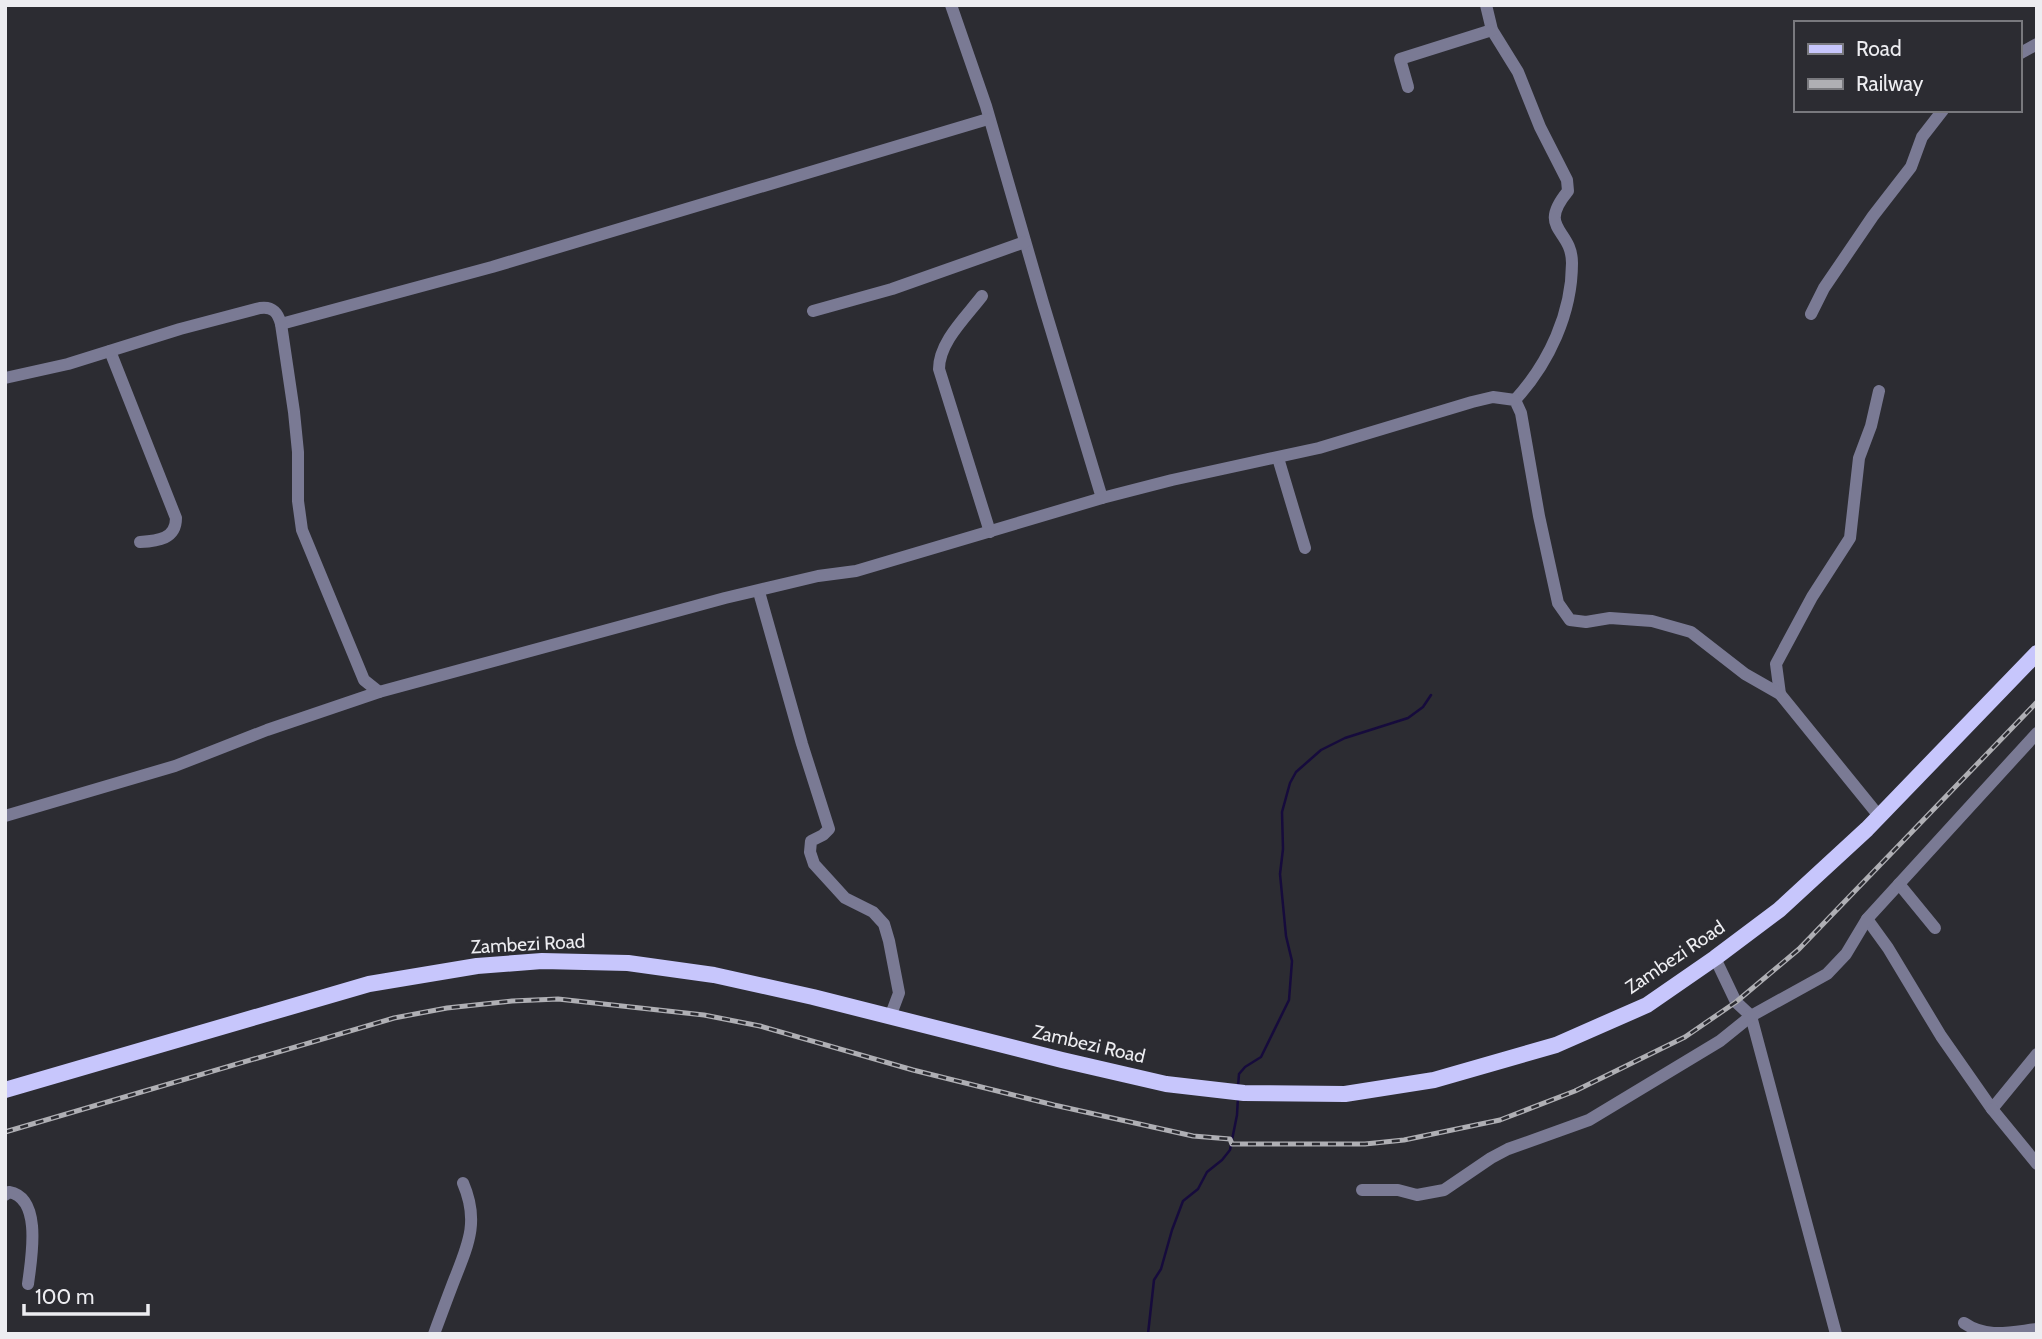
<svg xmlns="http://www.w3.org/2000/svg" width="2042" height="1339" viewBox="0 0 2042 1339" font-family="Cabin,sans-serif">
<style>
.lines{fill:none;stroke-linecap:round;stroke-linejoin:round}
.stream{stroke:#160b3c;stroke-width:2.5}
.minor{stroke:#7a7a94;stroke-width:12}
.major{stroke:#c7c6fc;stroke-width:16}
.rail-casing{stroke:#afafb4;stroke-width:5}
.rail{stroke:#2c2c32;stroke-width:2.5;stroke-dasharray:8;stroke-linecap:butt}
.labels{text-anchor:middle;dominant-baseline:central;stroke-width:5;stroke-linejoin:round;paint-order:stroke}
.street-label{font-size:19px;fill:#ededf1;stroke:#2c2c32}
</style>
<rect width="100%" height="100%" fill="#2c2c32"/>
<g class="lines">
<g class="stream">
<polyline points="1238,1087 1239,1074 1245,1067 1261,1057 1289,1000 1292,961 1286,936 1280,874 1283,849 1282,812 1290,783 1296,772 1321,750 1345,738 1408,718 1423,707 1431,695"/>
<polyline points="1148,1334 1154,1280 1161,1269 1172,1230 1183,1201 1198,1189 1207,1172 1222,1160 1230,1150 1237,1115 1238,1097"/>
</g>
<g class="minor">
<polyline points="951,5 986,106 1043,303 1102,498"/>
<path d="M1486,5L1492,30L1518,72L1540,127L1567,180L1568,191C1536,230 1572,228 1572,263C1572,313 1549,363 1515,400"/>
<polyline points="2019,54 2037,44"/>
<polyline points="1408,87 1400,59 1492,30"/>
<path d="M982,296C966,317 939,342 939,369L990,532"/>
<polyline points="813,311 892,289 1025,242"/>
<polyline points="1811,314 1824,288 1873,216 1911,167 1922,137 1943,110"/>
<polyline points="281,324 492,267 988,119"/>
<path d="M110,351L176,518C176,539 158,541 140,542"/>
<path d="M5,378L68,364L180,329L260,308C273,306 278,313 281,324L294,412L298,452V501L302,530L364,680L379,692"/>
<polyline points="1278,458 1305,548"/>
<polyline points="759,592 802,744 829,829 823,835 811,841 810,852 814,864 845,898 873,912 884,924 889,941 899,993 890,1017"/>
<polyline points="1780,694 1776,664 1812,597 1850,538 1859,458 1871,426 1879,391"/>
<polyline points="5,816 175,766 267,730 379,692 725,598 818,576 856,571 1102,498 1172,480 1319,448 1472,402 1493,397 1515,400 1521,413 1539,516 1558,603 1570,620 1586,622 1610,618 1652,621 1691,632 1745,674 1780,694 1879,816"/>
<polyline points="1899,884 1935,928"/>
<polyline points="1867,919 1888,948 1941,1036 1992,1109 2037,1054"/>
<polyline points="1715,958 1736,1002 1751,1016 1836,1334"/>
<polyline points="1992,1109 2037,1164"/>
<polyline points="1362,1190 1398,1190 1417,1195 1444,1190 1491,1158 1508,1149 1589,1120 1720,1041 1751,1016 1827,974 1846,954 1867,919 2037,733"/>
<path d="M5,1195L9,1192C43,1198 31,1260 28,1284"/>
<path d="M1964,1323C1987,1339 2011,1332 2037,1329"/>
<path d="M434,1334C441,1315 448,1296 455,1278C469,1243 479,1220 463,1183"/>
</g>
<polyline class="major" points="5,1090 369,984 477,966 542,961 628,963 714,975 813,997 1062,1060 1166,1084 1244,1093 1345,1094 1434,1080 1556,1045 1647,1005 1715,958 1779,910 1867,829 2037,653"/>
<g class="rail-casing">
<polyline id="rail" points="5,1132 394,1018 447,1008 512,1001 558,999 704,1015 760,1026 913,1070 1054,1105 1193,1136 1230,1139 1232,1144 1365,1144 1404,1140 1500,1120 1575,1091 1685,1037 1736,1002 1799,949 2037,702"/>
</g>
<use href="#rail" class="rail"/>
</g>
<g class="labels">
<g class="street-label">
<text transform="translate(528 944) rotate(-3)">Zambezi Road</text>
<text transform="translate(1675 957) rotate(-34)">Zambezi Road</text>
<text transform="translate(1089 1044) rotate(13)">Zambezi Road</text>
</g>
</g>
<rect width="2042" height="1339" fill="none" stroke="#ededf1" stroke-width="14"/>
<rect x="1794" y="21" width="228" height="91" fill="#2c2c32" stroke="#79797e" stroke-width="2"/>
<rect x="1808" y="44" width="35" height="10" fill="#c7c6fc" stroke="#79797e" stroke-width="2"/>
<text x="1856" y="56" font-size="21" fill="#ededf1">Road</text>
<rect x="1808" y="79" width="35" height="10" fill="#afafb4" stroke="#79797e" stroke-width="2"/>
<text x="1856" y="91" font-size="21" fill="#ededf1">Railway</text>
<path d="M24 1304v10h124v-10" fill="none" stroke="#ededf1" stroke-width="3.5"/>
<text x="35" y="1304" font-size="21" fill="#ededf1" stroke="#2c2c32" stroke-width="5" paint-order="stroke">100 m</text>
</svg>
